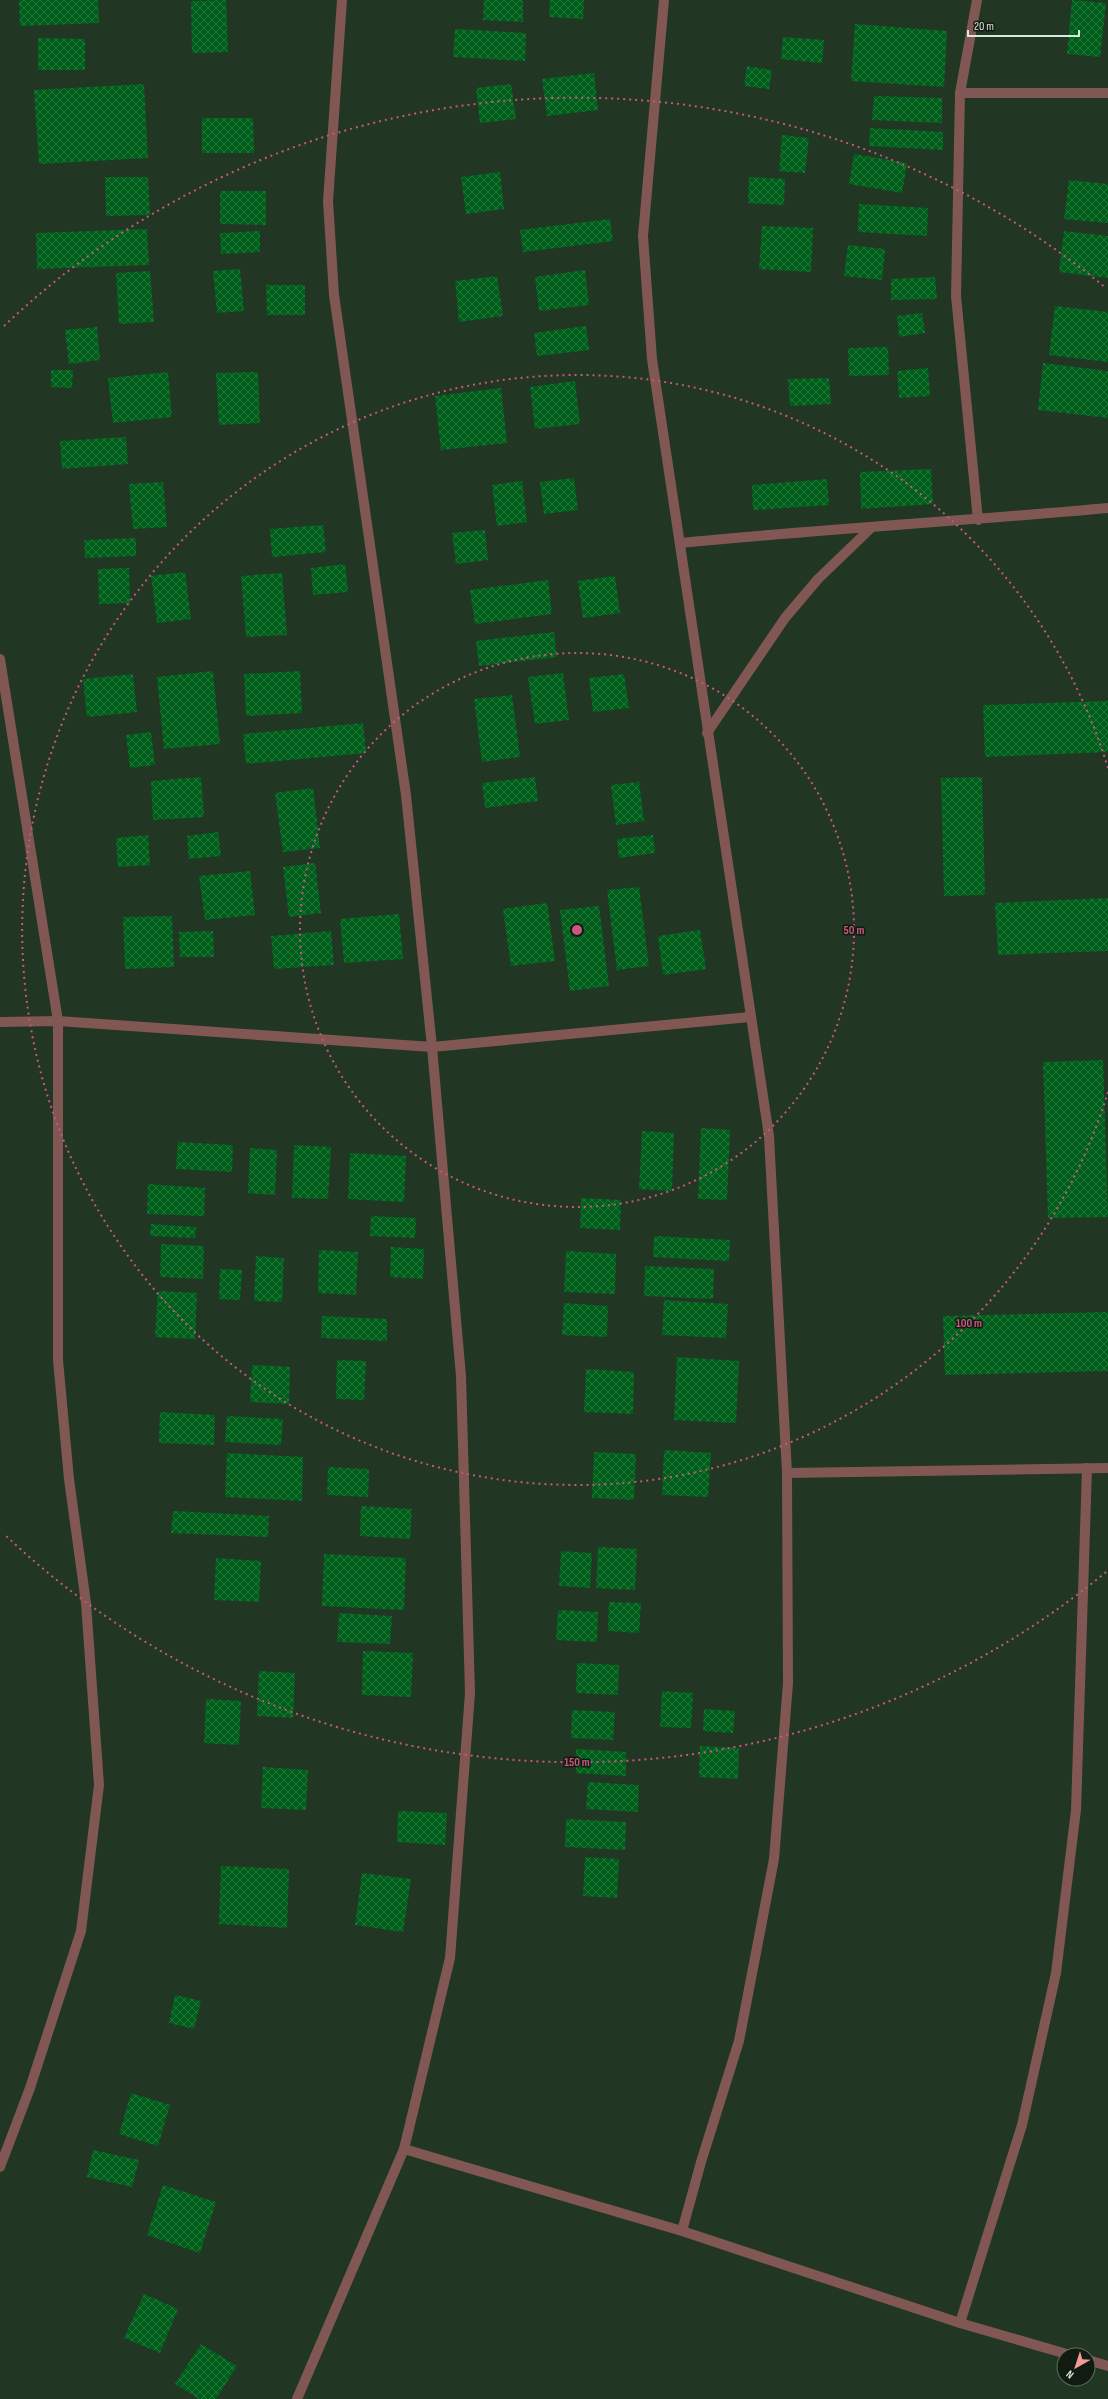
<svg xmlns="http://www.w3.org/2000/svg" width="1108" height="2399" font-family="'Sofia Sans Condensed',sans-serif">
	<defs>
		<pattern id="building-cross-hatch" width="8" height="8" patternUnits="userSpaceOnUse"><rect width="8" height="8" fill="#005e1b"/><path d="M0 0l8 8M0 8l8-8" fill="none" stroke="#25753c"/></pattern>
	</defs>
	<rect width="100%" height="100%" fill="#213623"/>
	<!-- building -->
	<g fill="url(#building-cross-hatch)">
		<path d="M19,0H98L99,23L20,26Z"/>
		<path d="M226,0L228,52L192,53L191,1Z"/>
		<path d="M484,0H523V22L483,20Z"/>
		<path d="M550,0H584L583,19L549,17Z"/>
		<path d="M1072,0L1106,3L1100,57L1067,54Z"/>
		<path d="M855,24L947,31L944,87L851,81Z"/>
		<path d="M455,29L526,33L525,61L453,57Z"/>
		<path d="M783,37L824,40L822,63L781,59Z"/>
		<path d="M38,38L85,39V70H38Z"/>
		<path d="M747,66L772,70L769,89L744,86Z"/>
		<path d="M594,73L598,110L547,116L542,79Z"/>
		<path d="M144,84L148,158L39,164L34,90Z"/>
		<path d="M511,84L516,119L480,123L476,88Z"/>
		<path d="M874,96L942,98V123L872,120Z"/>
		<path d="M202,118H253L254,153H202Z"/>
		<path d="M870,128L943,132V150L869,146Z"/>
		<path d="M782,135L809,138L805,173L779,171Z"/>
		<path d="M854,154L907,163L902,193L849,184Z"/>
		<path d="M500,172L504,209L466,214L461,177Z"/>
		<path d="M105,177H148L150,215L106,216Z"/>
		<path d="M749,177L785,179L784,205L748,203Z"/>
		<path d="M1069,180L1108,184V223L1064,219Z"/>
		<path d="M220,191H266V225L220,224Z"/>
		<path d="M859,204L928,208L927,236L858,232Z"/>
		<path d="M610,219L613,241L523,252L520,230Z"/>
		<path d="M762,226L813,228L811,272L759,269Z"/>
		<path d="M147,229L149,265L37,269L36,233Z"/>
		<path d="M260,231V252L221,254L220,233Z"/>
		<path d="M1064,231L1108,236V278L1059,272Z"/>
		<path d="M848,245L885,249L882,280L844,276Z"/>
		<path d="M240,269L244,311L217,313L213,271Z"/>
		<path d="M585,270L589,305L539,311L535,277Z"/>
		<path d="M150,271L154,322L119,324L116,273Z"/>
		<path d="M497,276L503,316L459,322L455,281Z"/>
		<path d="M935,277L937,299L891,300V279Z"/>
		<path d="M266,285H305V315H267Z"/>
		<path d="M1055,306L1108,312V362L1049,355Z"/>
		<path d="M922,313L925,333L899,337L897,316Z"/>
		<path d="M586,326L589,350L537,356L534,333Z"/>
		<path d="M97,327L100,360L69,364L65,330Z"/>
		<path d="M888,347L889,375L849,376L848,348Z"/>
		<path d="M1043,363L1108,371V418L1038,410Z"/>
		<path d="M928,368L930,396L899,398L897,371Z"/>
		<path d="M51,370H73L72,388L51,387Z"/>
		<path d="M168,372L172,417L113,423L108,378Z"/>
		<path d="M258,372L260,423L219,425L216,373Z"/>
		<path d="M829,378L831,404L790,406L788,379Z"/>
		<path d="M575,381L580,424L535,429L530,387Z"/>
		<path d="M501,388L507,443L441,450L435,396Z"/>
		<path d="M126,437L128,464L62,469L60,441Z"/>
		<path d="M931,469L933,504L861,509L860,472Z"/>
		<path d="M574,478L578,510L544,514L540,482Z"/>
		<path d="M827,479L829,505L753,510L752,485Z"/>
		<path d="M522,481L527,522L497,526L492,485Z"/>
		<path d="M163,482L167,527L133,529L129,484Z"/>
		<path d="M323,525L326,552L272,557L270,529Z"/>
		<path d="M485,530L488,560L456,564L452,533Z"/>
		<path d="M136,538V556L85,558L84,540Z"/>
		<path d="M345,564L348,592L313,595L311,568Z"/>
		<path d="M129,568L130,603L99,604L98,569Z"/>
		<path d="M185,572L191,619L157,623L151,576Z"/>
		<path d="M282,573L287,635L246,637L241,576Z"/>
		<path d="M615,576L620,613L583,618L578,581Z"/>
		<path d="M548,580L552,614L475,624L470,590Z"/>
		<path d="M554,632L557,657L479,666L476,641Z"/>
		<path d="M213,671L220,744L164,749L157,677Z"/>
		<path d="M300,671L302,713L246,716L244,674Z"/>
		<path d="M563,673L569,720L535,724L528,677Z"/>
		<path d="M133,674L137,712L87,717L83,679Z"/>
		<path d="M624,674L629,708L593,712L589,678Z"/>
		<path d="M512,695L520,757L482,762L474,699Z"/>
		<path d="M1108,701V752L985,757L983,705Z"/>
		<path d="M363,723L366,753L246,764L243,734Z"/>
		<path d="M151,732L155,765L130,768L126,735Z"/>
		<path d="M201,777L204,817L153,820L151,781Z"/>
		<path d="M535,777L538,801L485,808L482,783Z"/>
		<path d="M982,777L985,895L944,896L941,778Z"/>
		<path d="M639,782L644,821L616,825L611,785Z"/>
		<path d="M313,788L320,848L283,852L275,793Z"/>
		<path d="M218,832L221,856L189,859L187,836Z"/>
		<path d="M148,835L150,865L118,867L116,838Z"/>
		<path d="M653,835L655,853L619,858L617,839Z"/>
		<path d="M315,863L321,913L289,917L283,867Z"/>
		<path d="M250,871L255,915L205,920L199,876Z"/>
		<path d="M639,887L649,966L617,970L607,890Z"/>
		<path d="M1108,898V951L998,955L995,903Z"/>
		<path d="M547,903L555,961L511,966L503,909Z"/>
		<path d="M599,906L609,986L570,991L560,910Z"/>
		<path d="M399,914L403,959L344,963L340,919Z"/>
		<path d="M172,916L174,967L125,969L123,917Z"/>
		<path d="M700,930L706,969L663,975L658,936Z"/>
		<path d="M213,931L214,957H180L179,932Z"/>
		<path d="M331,931L334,965L274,969L271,936Z"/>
		<path d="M1103,1060L1108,1217L1048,1218L1043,1062Z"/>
		<path d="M701,1128L730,1130L727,1200L698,1199Z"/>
		<path d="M642,1131L674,1133L672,1191L639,1189Z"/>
		<path d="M178,1142L233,1145L232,1172L176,1169Z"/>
		<path d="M294,1145L331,1147L328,1199L292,1198Z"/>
		<path d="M250,1148L277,1150L275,1195L248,1193Z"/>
		<path d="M350,1153L406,1156L404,1202L348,1199Z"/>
		<path d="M148,1184L205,1188L204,1216L147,1214Z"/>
		<path d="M581,1198L621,1200L620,1230L580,1228Z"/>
		<path d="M371,1216L416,1218L415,1238L370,1236Z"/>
		<path d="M151,1224L196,1227L195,1238L150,1236Z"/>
		<path d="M654,1236L730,1240L729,1261L653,1257Z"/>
		<path d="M161,1244L204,1246L203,1279L160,1277Z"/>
		<path d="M391,1247L424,1249L423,1279L390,1277Z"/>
		<path d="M319,1250L358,1252L356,1295L318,1293Z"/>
		<path d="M566,1251L616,1254L615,1294L564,1292Z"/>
		<path d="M256,1256L284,1258L282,1302L254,1301Z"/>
		<path d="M645,1266L714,1269L713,1299L644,1296Z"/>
		<path d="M220,1269L242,1270L240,1300L219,1299Z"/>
		<path d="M158,1291L197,1293L195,1339L155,1337Z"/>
		<path d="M664,1300L728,1304L726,1338L662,1335Z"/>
		<path d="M564,1303L608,1306L607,1337L562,1335Z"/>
		<path d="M1108,1312V1371L945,1375L943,1316Z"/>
		<path d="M322,1316L387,1319V1341L321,1338Z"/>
		<path d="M677,1357L739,1361L736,1423L674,1420Z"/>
		<path d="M337,1360L366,1361L364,1400L336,1399Z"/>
		<path d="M252,1365L290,1367L289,1404L250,1402Z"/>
		<path d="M586,1369L634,1372L633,1414L584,1412Z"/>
		<path d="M160,1412L215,1415L214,1445L159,1443Z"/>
		<path d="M227,1416L283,1419L281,1445L225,1442Z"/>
		<path d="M664,1450L711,1453L708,1497L662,1495Z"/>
		<path d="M594,1452L636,1454L634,1500L592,1498Z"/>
		<path d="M227,1453L303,1457L302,1501L225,1497Z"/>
		<path d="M328,1467L369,1469L368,1497L327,1495Z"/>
		<path d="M361,1506L412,1509L410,1539L360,1536Z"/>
		<path d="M173,1511L269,1516L268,1537L171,1533Z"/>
		<path d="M598,1547L637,1549L635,1590L596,1588Z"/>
		<path d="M561,1551L592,1553L590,1588L559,1586Z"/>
		<path d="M324,1554L406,1558L404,1610L322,1606Z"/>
		<path d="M216,1558L261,1561L259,1602L214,1600Z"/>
		<path d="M609,1602L641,1603L639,1633L608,1631Z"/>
		<path d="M558,1610L598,1612L597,1642L556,1640Z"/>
		<path d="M339,1613L392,1616L390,1644L337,1642Z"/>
		<path d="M363,1651L413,1653L411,1697L362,1695Z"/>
		<path d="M577,1663L619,1665L618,1695L576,1693Z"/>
		<path d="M259,1671L295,1673L293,1718L257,1716Z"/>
		<path d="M662,1691L693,1693L691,1728L660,1727Z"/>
		<path d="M206,1699L241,1701L239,1745L204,1743Z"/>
		<path d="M704,1709L735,1711L733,1733L703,1731Z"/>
		<path d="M572,1710L615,1712L613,1740L571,1738Z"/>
		<path d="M700,1746L739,1748L738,1779L699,1777Z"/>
		<path d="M576,1749L626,1752V1776L576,1773Z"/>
		<path d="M263,1767L308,1770L306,1810L261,1808Z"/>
		<path d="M588,1782L639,1785L638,1812L586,1809Z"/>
		<path d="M398,1811L447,1813L445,1845L397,1842Z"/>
		<path d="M566,1819L626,1822L625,1850L565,1847Z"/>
		<path d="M585,1857L619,1859L617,1898L583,1896Z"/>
		<path d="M221,1866L289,1869L287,1928L219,1924Z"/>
		<path d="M362,1873L411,1879L403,1932L355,1925Z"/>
		<path d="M175,1995L201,2001L194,2029L169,2023Z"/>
		<path d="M131,2093L170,2105L158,2146L119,2134Z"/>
		<path d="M93,2150L139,2160L132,2187L87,2177Z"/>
		<path d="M163,2185L216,2202L200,2253L147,2235Z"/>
		<path d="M144,2294L178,2309L160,2353L124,2338Z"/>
		<path d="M201,2344L237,2366L216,2399H199L175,2384Z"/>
	</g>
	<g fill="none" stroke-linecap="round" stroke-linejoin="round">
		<!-- minor -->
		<g stroke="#815754" stroke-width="10">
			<path d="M664,0L643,236L652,359L769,1136L787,1473L788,1683L774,1859L739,2041L701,2162L682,2231"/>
			<path d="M960,93L977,0"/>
			<path d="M978,520L956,296L960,93H1108"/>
			<path d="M680,543C823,529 966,521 1108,508"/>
			<path d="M0,659L58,1021V1360L69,1479L86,1603L99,1785L81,1931L30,2088L0,2167"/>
			<path d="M707,733L785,618L818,579L872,527"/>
			<path d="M0,1022L58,1021L432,1047L750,1017"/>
			<path d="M787,1473L1108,1468"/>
			<path d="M404,2149L682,2231L960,2323L1070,2355"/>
			<path d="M960,2323L1022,2125L1056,1973L1076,1810L1087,1468"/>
			<path d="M1088,2360L1108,2366"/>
			<path d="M297,2399L404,2149L450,1958L470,1693L461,1376L432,1047L406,795L334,295L328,201L342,0"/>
		</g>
	</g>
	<!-- distance rings -->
	<g fill="none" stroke="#ca5681" stroke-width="2" stroke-dasharray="2 4">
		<circle cx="577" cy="930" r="277"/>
		<path d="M1108 1092A555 555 0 1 1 1108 768"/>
		<path d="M1106 1572A832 832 0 0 1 4 1534M4 326A832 832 0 0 1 1106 288"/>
	</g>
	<circle cx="577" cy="930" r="6" fill="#ca5681" stroke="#111b12" stroke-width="2"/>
	<g font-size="12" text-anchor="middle" font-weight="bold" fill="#ca5681" stroke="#111b12" stroke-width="3" stroke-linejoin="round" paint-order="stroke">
		<text x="854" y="934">50 m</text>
		<text x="969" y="1327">100 m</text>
		<text x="577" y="1766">150 m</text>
	</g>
	<!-- north arrow -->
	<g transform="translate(1076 2367) rotate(219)"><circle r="19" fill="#111b12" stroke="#626d62"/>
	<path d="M0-3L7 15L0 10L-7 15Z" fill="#f59b97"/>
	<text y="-6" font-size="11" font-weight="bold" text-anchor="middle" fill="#dbe8db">N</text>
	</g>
	<!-- scale -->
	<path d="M968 30v6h111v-6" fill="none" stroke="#dbe8db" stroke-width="2"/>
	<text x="974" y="30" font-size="12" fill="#dbe8db" stroke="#111b12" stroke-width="3" paint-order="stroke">20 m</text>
</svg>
